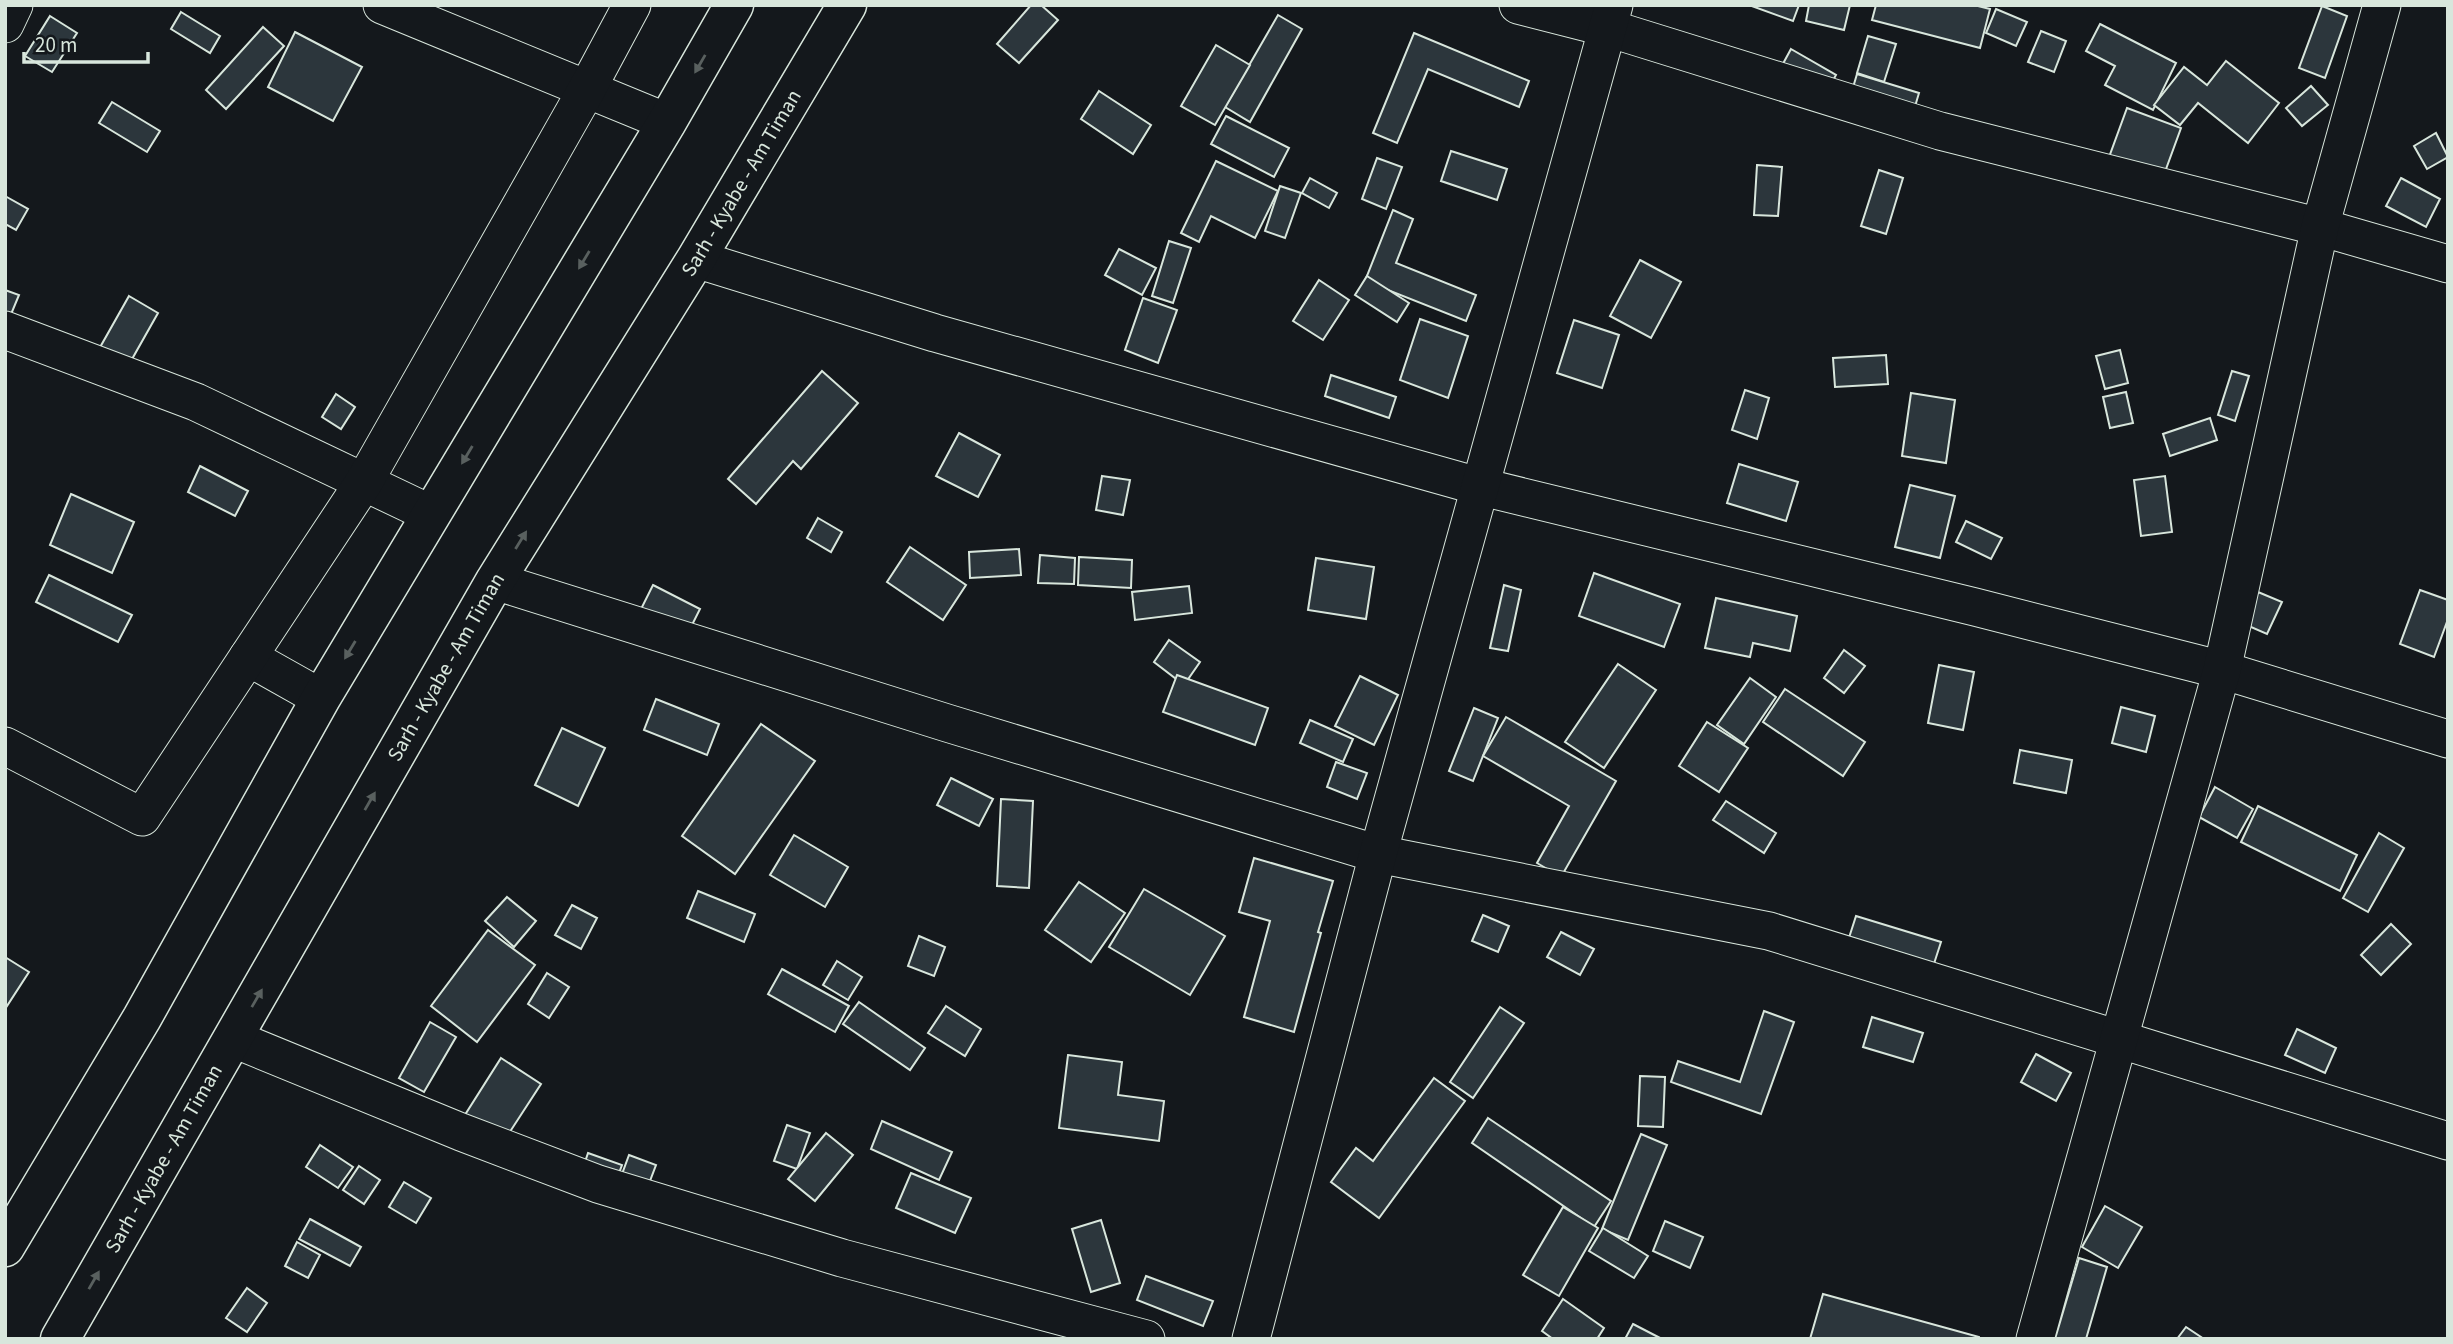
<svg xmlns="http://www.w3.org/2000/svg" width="2453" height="1344" font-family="'Source Sans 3',sans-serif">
	<rect width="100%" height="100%" fill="#14181c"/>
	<!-- building -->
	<g fill="#2c363c" stroke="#d8e6dc" stroke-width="2">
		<path d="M1031,5H1041L1058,20L1019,63L997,44Z"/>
		<path d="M1749,5H1799L1793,21Z"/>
		<path d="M1809,5H1850L1844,30L1806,21Z"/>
		<path d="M1876,5H1974L1990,9L1980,48L1872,20Z"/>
		<path d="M2322,6L2347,16L2325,78L2299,68Z"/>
		<path d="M1996,9L2027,22L2016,46L1986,33Z"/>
		<path d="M181,12L220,36L210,53L171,29Z"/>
		<path d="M1278,15L1302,29L1250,122L1225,107Z"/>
		<path d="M50,16L77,33L52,72L25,56Z"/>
		<path d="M2100,24L2176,63L2153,110L2105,85L2115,66L2086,51Z"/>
		<path d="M263,27L284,46L226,109L206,90Z"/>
		<path d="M2041,31L2066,41L2054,72L2028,62Z"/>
		<path d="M295,32L362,67L333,121L268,87Z"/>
		<path d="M1414,33L1529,81L1519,107L1428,69L1397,143L1373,133Z"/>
		<path d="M1868,36L1896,44L1884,82L1857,73Z"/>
		<path d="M1216,45L1250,65L1215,125L1181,106Z"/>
		<path d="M1791,49L1836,75L1824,97L1779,71Z"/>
		<path d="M2226,61L2279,103L2248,143L2198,103L2180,125L2154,105L2184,67L2207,85Z"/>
		<path d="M1857,74L1919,93L1911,120L1849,101Z"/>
		<path d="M2311,86L2328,105L2302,126L2286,108Z"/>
		<path d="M1099,91L1151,125L1133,154L1081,119Z"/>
		<path d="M112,102L160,131L147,152L99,123Z"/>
		<path d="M2127,108L2181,128L2162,180L2108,160Z"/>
		<path d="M1226,116L1289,148L1274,177L1211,144Z"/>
		<path d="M2436,133L2448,157L2427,169L2414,146Z"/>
		<path d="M1451,151L1507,169L1497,200L1441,181Z"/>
		<path d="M1377,158L1402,167L1386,209L1362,199Z"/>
		<path d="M1216,161L1278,191L1255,238L1211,216L1199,242L1181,233Z"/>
		<path d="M1757,165L1782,167L1778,216L1754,215Z"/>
		<path d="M1879,170L1903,178L1886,234L1861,226Z"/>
		<path d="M1310,178L1337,193L1329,208L1302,193Z"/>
		<path d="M2401,178L2440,199L2426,227L2386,206Z"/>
		<path d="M1280,186L1301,193L1285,238L1265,231Z"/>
		<path d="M5,196L28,209L16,230L5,224Z"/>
		<path d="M1393,210L1413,219L1396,263L1476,295L1466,321L1365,281Z"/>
		<path d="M1169,241L1191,248L1173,303L1152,296Z"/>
		<path d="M1119,249L1156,268L1142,295L1105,275Z"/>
		<path d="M1640,260L1681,282L1651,338L1610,316Z"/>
		<path d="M1367,276L1409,303L1397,322L1355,295Z"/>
		<path d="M1319,280L1349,300L1323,340L1293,321Z"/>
		<path d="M5,290L19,295L7,324L5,323Z"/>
		<path d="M129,296L158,313L123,375L94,358Z"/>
		<path d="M1143,298L1177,310L1158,363L1125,350Z"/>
		<path d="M1420,319L1468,336L1448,398L1400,380Z"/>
		<path d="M1574,320L1619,335L1602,388L1557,373Z"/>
		<path d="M2120,350L2128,383L2105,389L2096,356Z"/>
		<path d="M1886,355L1888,384L1835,387L1833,358Z"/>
		<path d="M822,371L858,403L801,469L793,461L756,504L728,479Z"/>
		<path d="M2232,371L2249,376L2235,421L2218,415Z"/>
		<path d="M1331,375L1396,397L1389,418L1325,396Z"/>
		<path d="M1745,390L1769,398L1757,439L1732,430Z"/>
		<path d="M2126,392L2133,423L2110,428L2103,397Z"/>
		<path d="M1911,393L1955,400L1946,463L1902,456Z"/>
		<path d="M336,394L355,407L341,429L322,417Z"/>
		<path d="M2210,418L2217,440L2170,456L2163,434Z"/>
		<path d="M959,433L1000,455L978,497L936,476Z"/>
		<path d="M1739,464L1798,482L1786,521L1727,503Z"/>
		<path d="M200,466L248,491L235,516L188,492Z"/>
		<path d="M1102,476L1130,480L1123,515L1096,510Z"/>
		<path d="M2165,476L2172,532L2141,536L2134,480Z"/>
		<path d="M1910,485L1955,496L1940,558L1895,547Z"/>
		<path d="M71,494L134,522L112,573L50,545Z"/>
		<path d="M818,518L842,532L831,552L807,538Z"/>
		<path d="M1966,521L2002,538L1991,559L1956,542Z"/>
		<path d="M910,547L966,585L943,620L887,582Z"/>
		<path d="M1019,549L1021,575L970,578L969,552Z"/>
		<path d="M1040,555L1075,558L1074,584L1038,583Z"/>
		<path d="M1079,557L1132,560L1131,588L1078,585Z"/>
		<path d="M1316,558L1374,567L1366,619L1308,610Z"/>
		<path d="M1594,573L1680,604L1664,647L1579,616Z"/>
		<path d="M49,575L132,615L118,642L36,602Z"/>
		<path d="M653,585L700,609L680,649L633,625Z"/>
		<path d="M1504,585L1521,590L1508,651L1490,648Z"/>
		<path d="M1189,586L1192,613L1135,620L1132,592Z"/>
		<path d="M2420,590L2448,600V619L2434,657L2400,644Z"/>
		<path d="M2258,592L2282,602L2267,634L2244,624Z"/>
		<path d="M1716,598L1797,616L1790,651L1753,643L1750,657L1705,648Z"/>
		<path d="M1169,640L1200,662L1184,685L1154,662Z"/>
		<path d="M1844,650L1865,666L1844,693L1824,678Z"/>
		<path d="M1618,664L1656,690L1604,768L1565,742Z"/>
		<path d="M1939,665L1974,672L1963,730L1928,723Z"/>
		<path d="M1177,675L1268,708L1255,745L1163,712Z"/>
		<path d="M1360,676L1398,695L1374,745L1335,726Z"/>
		<path d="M1750,678L1776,697L1744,744L1717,725Z"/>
		<path d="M1785,689L1865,742L1843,776L1763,722Z"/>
		<path d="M656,699L719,724L707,755L644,730Z"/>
		<path d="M2121,707L2155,716L2146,752L2112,743Z"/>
		<path d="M1474,708L1498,718L1473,781L1449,771Z"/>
		<path d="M1506,717L1616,781L1561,877L1537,863L1569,806L1483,756Z"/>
		<path d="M1310,720L1353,739L1343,762L1300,743Z"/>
		<path d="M1707,722L1748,748L1719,792L1679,766Z"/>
		<path d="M761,724L815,761L735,874L682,836Z"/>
		<path d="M562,728L605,748L578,806L535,785Z"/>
		<path d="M2020,750L2072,760L2066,793L2014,783Z"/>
		<path d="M1336,762L1367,773L1357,799L1327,787Z"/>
		<path d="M951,778L993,799L979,826L937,805Z"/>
		<path d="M2215,787L2253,809L2237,838L2199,817Z"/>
		<path d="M1001,799L1033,801L1029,888L997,886Z"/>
		<path d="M1726,801L1776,833L1764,853L1713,820Z"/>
		<path d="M2258,806L2357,855L2340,891L2241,842Z"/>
		<path d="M2379,833L2404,848L2368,912L2343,898Z"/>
		<path d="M794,835L848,867L825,907L770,875Z"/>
		<path d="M1254,858L1333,881L1318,932L1321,933L1294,1032L1244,1017L1270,921L1239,912Z"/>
		<path d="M1079,882L1125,913L1091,962L1045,930Z"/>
		<path d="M1144,889L1225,936L1190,995L1109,947Z"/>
		<path d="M698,891L755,914L744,942L687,918Z"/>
		<path d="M507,897L536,921L514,947L485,921Z"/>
		<path d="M572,905L597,918L581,949L555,935Z"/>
		<path d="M1483,915L1509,926L1498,952L1472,941Z"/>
		<path d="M1856,916L1941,942L1931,973L1846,947Z"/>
		<path d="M2391,924L2411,944L2381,975L2361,955Z"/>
		<path d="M488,930L535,965L477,1042L431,1006Z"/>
		<path d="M1561,932L1594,949L1580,975L1547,957Z"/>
		<path d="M919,936L945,947L934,976L908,966Z"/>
		<path d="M5,957L29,972L5,1009Z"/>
		<path d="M837,961L862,977L848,1000L823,985Z"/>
		<path d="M782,969L849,1006L835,1032L768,994Z"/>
		<path d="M547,973L569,987L549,1018L528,1004Z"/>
		<path d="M859,1002L925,1048L910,1070L843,1024Z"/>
		<path d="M946,1006L981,1029L965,1056L928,1033Z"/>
		<path d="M1500,1007L1524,1023L1473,1098L1450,1082Z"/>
		<path d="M1764,1011L1794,1022L1761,1114L1671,1082L1678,1061L1740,1082Z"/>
		<path d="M1872,1017L1923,1033L1913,1062L1863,1047Z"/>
		<path d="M430,1022L456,1037L424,1092L399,1078Z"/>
		<path d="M2297,1029L2336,1048L2325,1073L2285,1055Z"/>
		<path d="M2036,1054L2071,1073L2056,1101L2021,1082Z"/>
		<path d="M1068,1055L1122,1062L1118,1095L1164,1101L1159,1141L1059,1128Z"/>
		<path d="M501,1058L541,1084L502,1144L463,1118Z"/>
		<path d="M1640,1076L1665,1077L1663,1127L1638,1126Z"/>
		<path d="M1434,1078L1465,1101L1379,1218L1331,1182L1356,1148L1373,1161Z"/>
		<path d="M1488,1118L1611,1201L1594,1227L1472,1143Z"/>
		<path d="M882,1121L952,1152L939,1180L871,1149Z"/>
		<path d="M787,1125L810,1133L797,1169L774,1161Z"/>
		<path d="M826,1133L853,1155L815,1201L788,1179Z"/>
		<path d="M1641,1134L1667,1145L1628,1240L1602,1229Z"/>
		<path d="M320,1145L353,1167L338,1188L306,1167Z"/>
		<path d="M588,1153L622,1165L611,1194L578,1183Z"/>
		<path d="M629,1155L656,1165L645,1194L618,1185Z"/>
		<path d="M359,1166L380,1180L364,1204L343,1190Z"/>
		<path d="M911,1173L971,1198L955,1233L896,1208Z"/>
		<path d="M404,1182L431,1198L416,1223L389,1207Z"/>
		<path d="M2105,1206L2142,1227L2118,1268L2082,1247Z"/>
		<path d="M1563,1207L1598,1228L1559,1296L1523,1275Z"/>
		<path d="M310,1219L361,1247L350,1266L299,1239Z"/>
		<path d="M1101,1220L1120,1283L1091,1292L1072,1229Z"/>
		<path d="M1665,1221L1703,1237L1690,1268L1653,1251Z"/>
		<path d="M1603,1228L1648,1256L1634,1278L1589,1251Z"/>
		<path d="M297,1242L320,1255L308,1278L285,1266Z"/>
		<path d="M2079,1258L2107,1267L2086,1339H2055Z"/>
		<path d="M1146,1276L1213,1301L1203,1326L1137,1300Z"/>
		<path d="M247,1288L267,1303L247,1332L226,1318Z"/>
		<path d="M1823,1294L1979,1337V1339H1810Z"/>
		<path d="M1563,1299L1604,1328L1597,1339H1553L1542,1331Z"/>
		<path d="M1633,1324L1662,1339H1625Z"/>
		<path d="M2186,1327L2204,1339H2177Z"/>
	</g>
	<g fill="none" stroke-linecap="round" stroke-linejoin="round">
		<!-- minor casing -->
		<g stroke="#d8e6dc" stroke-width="39">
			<g id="minor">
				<path d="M382,5L667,122"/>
				<path d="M1518,5L1608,28L1940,131L2320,227L2448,264"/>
				<path d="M5,24L14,5"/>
				<path d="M696,259L935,333L1478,486L1975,607L2222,670L2448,739"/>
				<path d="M5,330L196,402L431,514"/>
				<path d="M495,581L947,723L1378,854L1769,931L2448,1141"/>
				<path d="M248,657L321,698"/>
				<path d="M5,746L142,817L364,482L587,89L632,5"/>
				<path d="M234,1039L461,1132L598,1184L842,1258L1146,1339"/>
				<path d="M1251,1339L1378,854L1614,5"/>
				<path d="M2035,1339L2222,670L2320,227L2382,5"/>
			</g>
		</g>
		<!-- trunk casing -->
		<g stroke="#d8e6dc" stroke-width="41">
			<g id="trunk">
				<path d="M5,1247L142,1018L321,698L667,122L734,5"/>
				<path id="s1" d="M60,1339L495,581L696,259L847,5"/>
			</g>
		</g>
		<!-- minor -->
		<use href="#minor" stroke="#14181c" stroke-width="37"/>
		<!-- trunk -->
		<use href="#trunk" stroke="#14181c" stroke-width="38"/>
	</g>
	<!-- one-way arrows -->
	<defs><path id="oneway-solid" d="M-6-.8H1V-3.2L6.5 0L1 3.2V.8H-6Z" transform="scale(1.75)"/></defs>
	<g fill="#59605f">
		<use href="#oneway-solid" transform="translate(700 64) rotate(120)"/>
		<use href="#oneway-solid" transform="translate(584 260) rotate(121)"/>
		<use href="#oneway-solid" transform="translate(467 455) rotate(121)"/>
		<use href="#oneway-solid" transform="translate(521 540) rotate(-58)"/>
		<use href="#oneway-solid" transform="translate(350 650) rotate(121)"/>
		<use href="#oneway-solid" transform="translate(370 801) rotate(-60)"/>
		<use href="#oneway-solid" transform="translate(257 998) rotate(-60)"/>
		<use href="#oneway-solid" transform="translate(94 1280) rotate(-60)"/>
	</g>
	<g text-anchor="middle" stroke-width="5" stroke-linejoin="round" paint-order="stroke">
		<!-- street labels -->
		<g font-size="21" fill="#d8e6dc" stroke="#14181c">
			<text dy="7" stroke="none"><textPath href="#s1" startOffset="1342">Sarh - Kyabe - Am Timan</textPath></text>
			<text dy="7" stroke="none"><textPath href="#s1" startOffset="775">Sarh - Kyabe - Am Timan</textPath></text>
			<text dy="7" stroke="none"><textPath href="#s1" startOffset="208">Sarh - Kyabe - Am Timan</textPath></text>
		</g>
	</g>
	<!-- border -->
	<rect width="2453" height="1344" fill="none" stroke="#d8e6dc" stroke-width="14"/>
	<!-- scale -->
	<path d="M24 52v10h124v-10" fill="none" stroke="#d8e6dc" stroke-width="3.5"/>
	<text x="35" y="52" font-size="21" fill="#d8e6dc" stroke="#14181c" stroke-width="5" paint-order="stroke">20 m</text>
</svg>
